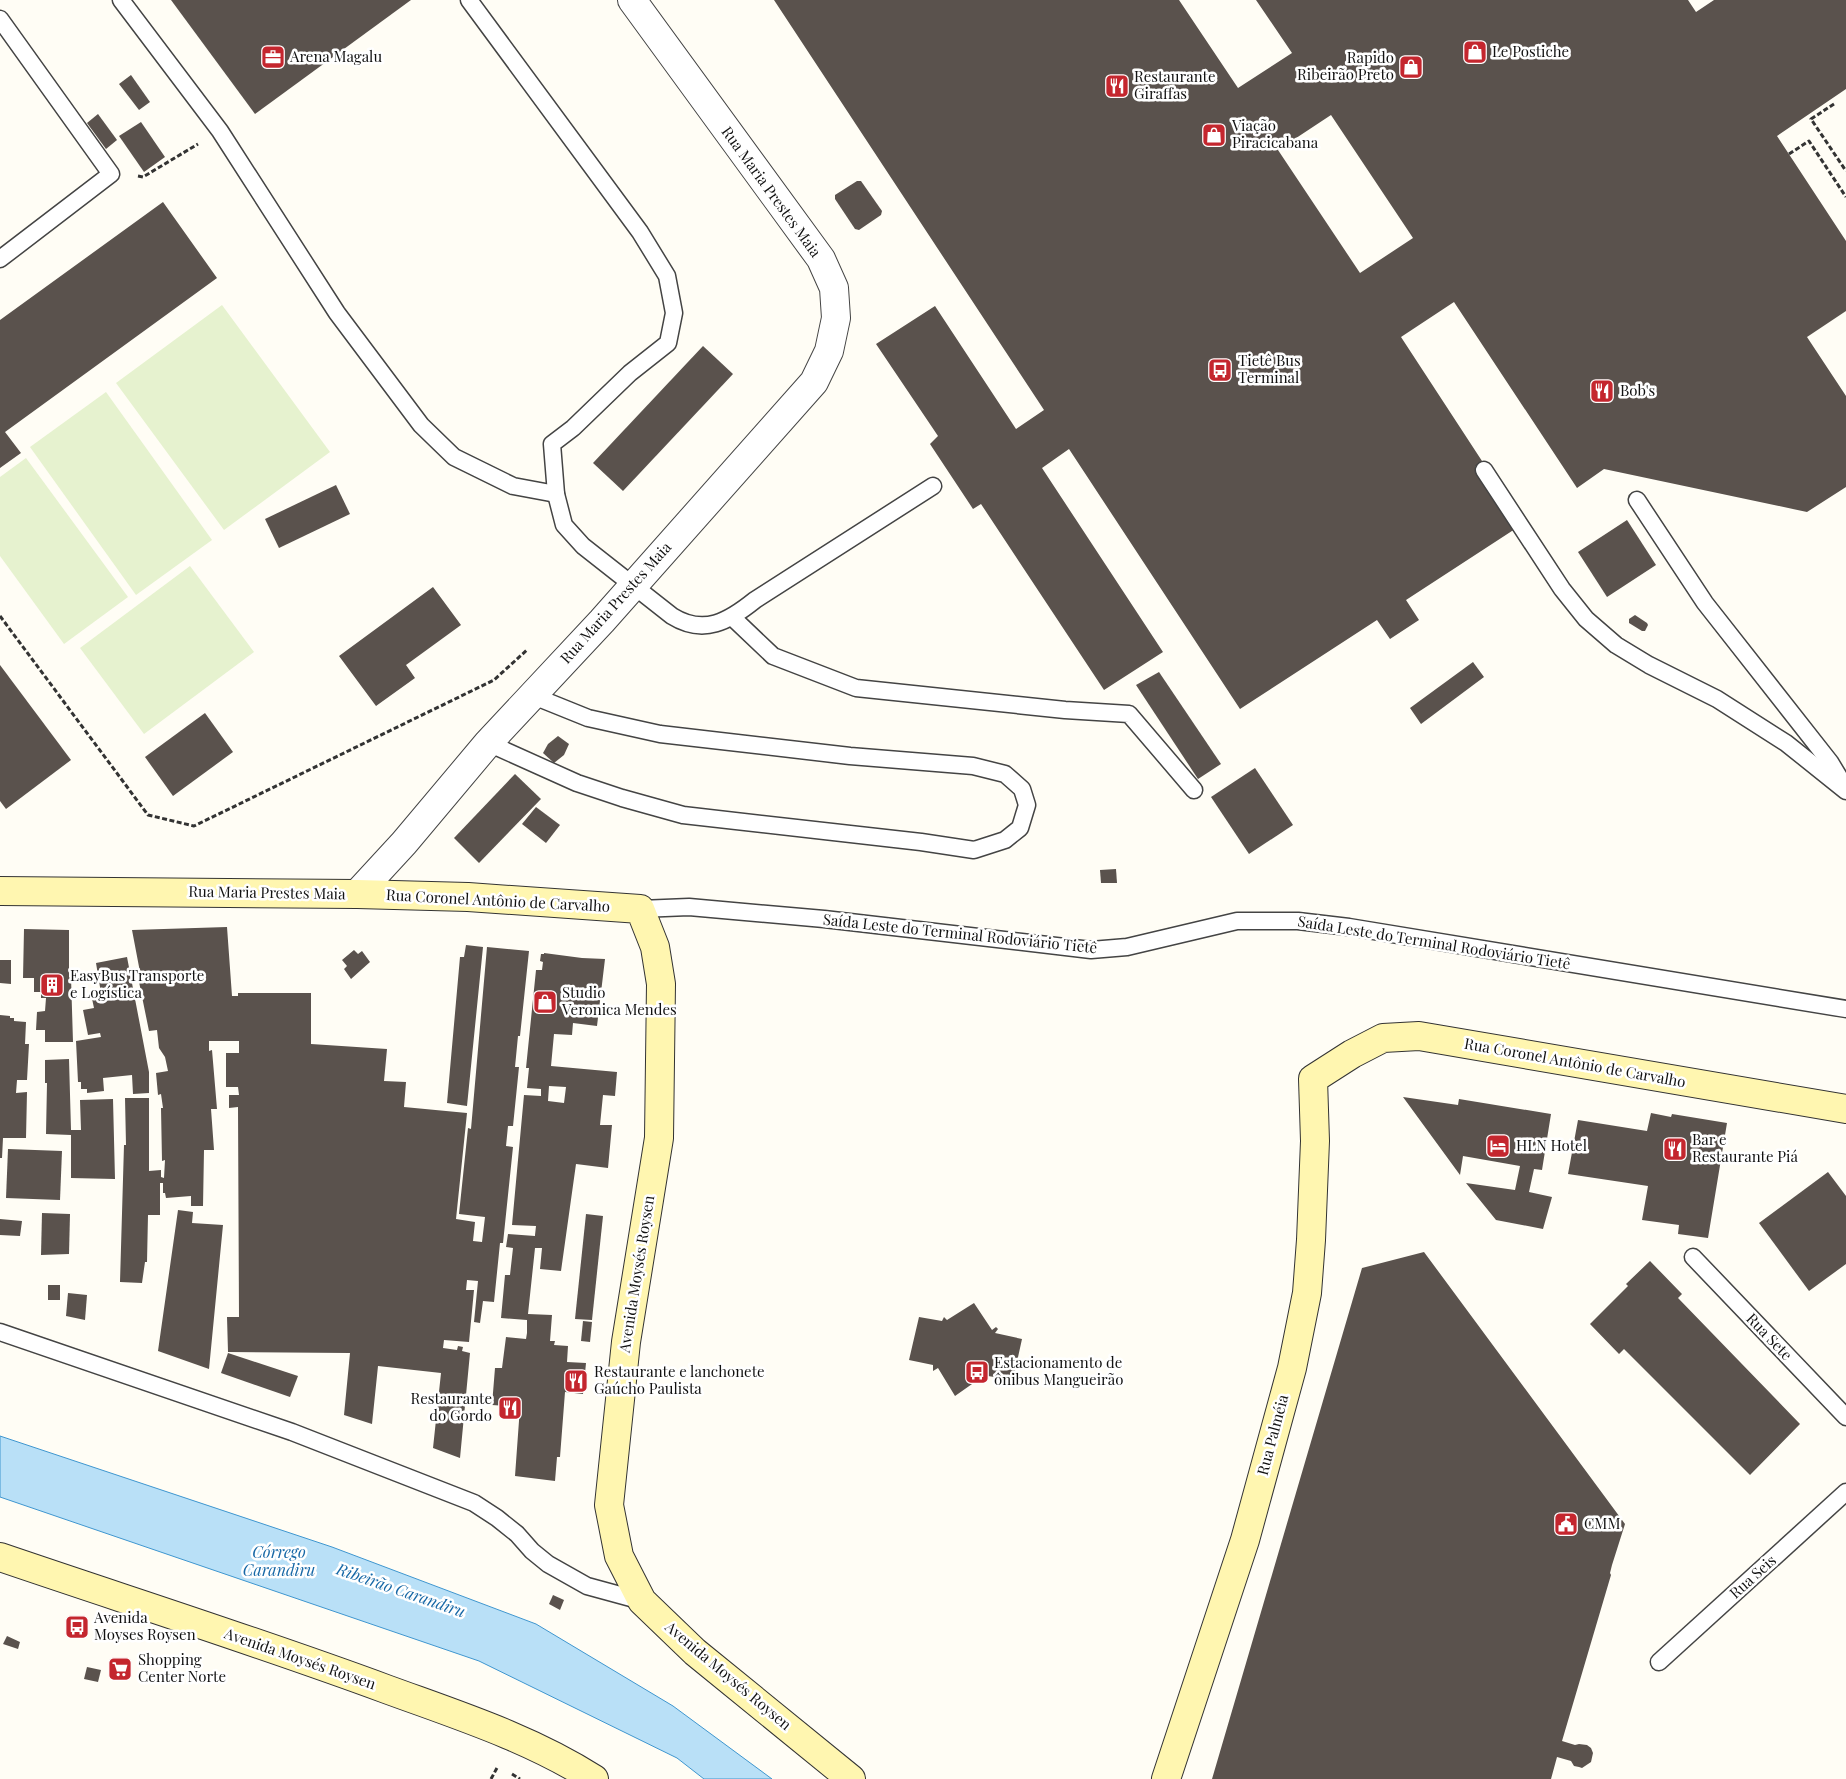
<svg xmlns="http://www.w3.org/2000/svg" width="1846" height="1779" font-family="'Playfair Display',serif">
	<rect width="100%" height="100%" fill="#fffdf5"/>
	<!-- pitch -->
	<g fill="#e6f2cf">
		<path d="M222,305L330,452L224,530L116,383Z"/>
		<path d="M106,392L212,540L136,595L30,447Z"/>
		<path d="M26,458L128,597L64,644L0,556V477Z"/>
		<path d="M190,566L254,652L144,734L80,648Z"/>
	</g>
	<!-- water -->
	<path fill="#b9e0f7" stroke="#3f96cf" d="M0,1436L332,1547L536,1624L673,1706L772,1779H704L677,1758L479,1661L0,1497Z"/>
	<!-- building -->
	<g fill="#5a524d" fill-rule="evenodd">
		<path d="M171,0H411L255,114Z"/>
		<path d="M774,0H1179L1238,88L1292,53L1256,0H1688L1696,12L1714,0H1846V89L1777,136L1846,241V311L1807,337L1846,396V487L1807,512L1604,469L1577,488L1454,302L1401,337L1482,461L1475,467L1515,529L1406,600L1419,620L1390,639L1377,620L1240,709L1069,449L1042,468L1163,652L1104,690L981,504L973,509L930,444L938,436L876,344L935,306L1016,429L1044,410ZM1331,115L1413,238L1360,273L1278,150Z"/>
		<path d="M131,75L150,102L139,110L119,84Z"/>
		<path d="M98,114L117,140L106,149L87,123Z"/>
		<path d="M141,122L165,157L144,172L119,136Z"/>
		<path d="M857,181H861L882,211L881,215L859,230L855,229L835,199V195Z"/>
		<path d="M163,202L217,278L5,432L21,453L0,468V320Z"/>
		<path d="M703,346L733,374L623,491L593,463Z"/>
		<path d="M336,485L350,514L279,548L265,519Z"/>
		<path d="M1627,520L1656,565L1607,597L1578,552Z"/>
		<path d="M433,587L461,625L406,665L415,678L376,706L339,656Z"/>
		<path d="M1635,615L1647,623L1648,625L1645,631H1642L1629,623V619Z"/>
		<path d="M1473,662L1484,677L1421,724L1410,708Z"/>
		<path d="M0,665L71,760L6,809L0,801Z"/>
		<path d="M1159,672L1221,764L1198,779L1136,685Z"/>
		<path d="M205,713L233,752L173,796L145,757Z"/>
		<path d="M558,736L569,744L564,755L554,763L543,753L548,744Z"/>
		<path d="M1255,768L1293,825L1249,854L1211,797Z"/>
		<path d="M515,774L541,799L479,863L454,838Z"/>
		<path d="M536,807L560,825L546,843L522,824Z"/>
		<path d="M1116,869L1117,883H1101L1100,870Z"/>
		<path d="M227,927L232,996H238V993H311V1044L387,1049L384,1081L406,1082L404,1107L467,1113L456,1219L475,1222L473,1241L482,1242L485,1217L459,1214L468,1128L471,1129L487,947L529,951L520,1036H518L515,1067H519L513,1126H508L506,1146L513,1147L503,1243H500L494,1302L483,1301L480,1323L474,1322L478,1281L467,1280L466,1290H474L469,1342L444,1340L443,1348L457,1350L458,1346L463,1347L462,1351L470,1353L460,1458L433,1448L441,1373L378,1366L372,1424L344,1415L350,1353L228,1352L227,1317H239L238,1107L229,1108V1095H239L238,1087H226V1053H239V1041H209V1051L212,1050L217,1109H211L214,1150H204L203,1206H191V1196L166,1198L165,1193H163V1183H160V1215H148L147,1262H145L142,1283L120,1282L124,1145H126L125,1098H149V1171L161,1170V1177L164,1178L165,1160L162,1161L161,1108H163L161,1094L158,1095L156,1073L168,1071L165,1057L159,1048L157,1030L149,1031L137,972H140L132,930Z"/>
		<path d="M24,929L69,930V977H71L73,1042H45V1030H36L37,1012L45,1011L46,998H41V992H34V978H23Z"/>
		<path d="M466,945L483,947L467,1106L447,1103L460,957H464Z"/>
		<path d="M354,950L358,954L362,951L370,962L351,979L344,969L347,966L342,960Z"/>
		<path d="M544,953L582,958L605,959L597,1026L573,1023L572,1035L554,1034L551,1066L617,1072L615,1096L603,1095L600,1125H612L608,1168L576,1164L561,1271L540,1269L542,1248H535L528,1314L552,1315L550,1341H555L554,1345L568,1346L567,1362L586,1363L583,1394L565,1392L560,1457H557L555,1481L515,1476L520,1407L492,1405L495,1368H502L506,1337L526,1339L527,1333V1320L501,1318L505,1275H510L513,1248L506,1247L508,1234L535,1236V1235L536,1226L512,1225L524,1095L541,1096V1089L527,1088L529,1068H526L536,970H542L543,962L540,961L541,954H544ZM549,1086L566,1087L564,1103L548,1101Z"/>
		<path d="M127,957L149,1072V1093L133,1094L132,1075L103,1078L104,1091L87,1093V1089H81V1082H78L76,1041L101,1037L100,1033L88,1035L83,1010L94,1008L91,994L101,993L96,963Z"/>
		<path d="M0,960H11V984L0,983Z"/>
		<path d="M0,1015L10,1016V1018H14V1021L26,1022L25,1044H29L27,1080H17L16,1093L27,1092L26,1138H3L2,1158H0Z"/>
		<path d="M69,1059L71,1130H81L80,1100L113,1099L115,1179L71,1178V1135L46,1134L47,1083H45V1060Z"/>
		<path d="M1403,1097L1458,1105L1459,1099L1551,1114L1542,1170L1534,1169L1529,1192L1552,1197L1543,1229L1496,1220L1466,1183L1515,1190L1520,1166L1463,1156L1460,1175Z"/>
		<path d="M1651,1113L1671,1117L1672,1114L1727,1123L1708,1238L1678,1234L1679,1225L1642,1220L1648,1186L1568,1174L1578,1120L1647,1131Z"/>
		<path d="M8,1149L62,1151L60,1200L6,1198Z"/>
		<path d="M1828,1172L1846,1196V1264L1809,1291L1759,1223Z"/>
		<path d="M178,1210L193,1212L192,1223L223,1225L209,1369L158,1351Z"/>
		<path d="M42,1213L70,1214L69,1254L41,1255Z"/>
		<path d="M586,1214L603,1216L592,1320L575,1319Z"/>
		<path d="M0,1219L22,1221L20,1236L0,1235Z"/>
		<path d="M1424,1252L1625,1524L1612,1565L1610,1573L1611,1575L1562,1741L1575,1745L1579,1744L1587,1745L1591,1748L1593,1753L1591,1762L1582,1768L1579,1767L1574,1766L1571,1761L1557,1757L1551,1779H1212L1362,1268Z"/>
		<path d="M1650,1261L1682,1294L1678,1298L1800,1424L1750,1475L1624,1349L1619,1354L1590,1324L1628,1286L1626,1284Z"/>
		<rect x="48" y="1285" width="12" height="15"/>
		<path d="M68,1293L87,1295L85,1320L66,1316Z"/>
		<path d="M974,1303L992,1330L996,1327L998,1329L995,1333L1022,1339L1013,1380L988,1376L985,1381L982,1377L955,1396L938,1368L933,1371V1365L909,1360L919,1317L942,1321L944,1317L947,1320Z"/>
		<path d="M583,1321L592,1322L590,1342L581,1341Z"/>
		<path d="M228,1353L298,1376L290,1397L221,1373Z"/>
		<path d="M553,1595L564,1600L560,1610L549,1604Z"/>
		<path d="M7,1636L20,1642L18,1649L3,1644Z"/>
		<path d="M87,1667L101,1670L98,1682L84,1679Z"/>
	</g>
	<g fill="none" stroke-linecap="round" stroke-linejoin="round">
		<!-- lane casing -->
		<g stroke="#444" stroke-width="19">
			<g id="lane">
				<path d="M121,0L220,131L337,313L421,425L454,457L513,486L556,494"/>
				<path d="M469,0L640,232L667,276L674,313L668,343L630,373L573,428L552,444L556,494L564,525L583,546L672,616C704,636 729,621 755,600L933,486"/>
				<path d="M0,19L111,174L0,259"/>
				<path d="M1484,470L1562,589L1586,619L1616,645L1649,665L1717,699L1786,743L1846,791"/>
				<path d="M1637,500L1705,603L1830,762L1844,785"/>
				<path d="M732,617L773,656L856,688L1065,710L1129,714L1194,790"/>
				<path d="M488,743L577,783L622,798L683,815L921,842L974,850L1005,840L1020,828L1027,805L1022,789L1005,774L973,766L850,756L660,734L588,718L531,695"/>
				<path d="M640,909L689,907L824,919L1091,950L1127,947L1237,921H1298L1349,927L1846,1009"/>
				<path d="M1693,1257L1846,1417"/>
				<path d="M0,1332L292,1432L474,1503L497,1518L517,1534L532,1551L548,1564L587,1586L642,1601"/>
				<path d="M1659,1662L1846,1492"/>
			</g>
		</g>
		<!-- street casing -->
		<g stroke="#444" stroke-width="30">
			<path id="street" d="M357,894L404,843L488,743L602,621L814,382L829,351L836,318L834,288L821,259L632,0"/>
		</g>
		<!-- secondary casing -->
		<g stroke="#333" stroke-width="30">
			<g id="secondary">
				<path d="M0,891L357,894L468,897L640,909L655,947L661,984L659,1138L626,1342L609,1505L619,1556L642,1601L695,1652L851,1779"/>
				<path d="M0,1557C129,1601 259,1642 386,1689C457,1715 530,1738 594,1779"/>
				<path d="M1166,1779L1245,1540L1292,1368L1307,1293L1311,1240L1315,1141L1313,1079L1352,1054L1383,1038L1419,1036L1846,1109"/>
			</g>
		</g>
		<!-- path -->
		<g stroke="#333" stroke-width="3" stroke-dasharray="5 2.5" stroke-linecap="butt">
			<path d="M1834,104L1811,119L1846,171"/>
			<path d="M1789,154L1809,141L1846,197"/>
			<path d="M138,176L143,177L198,144"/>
			<path d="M0,616L148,815L194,826L494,680L528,649"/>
			<path d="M512,1774L520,1779"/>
			<path d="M491,1779L498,1766"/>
		</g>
		<!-- lane -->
		<use href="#lane" stroke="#fff" stroke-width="16"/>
		<!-- street -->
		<use href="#street" stroke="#fff" stroke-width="28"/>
		<!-- secondary -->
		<use href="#secondary" stroke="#fff6b0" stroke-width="28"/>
	</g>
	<!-- icons -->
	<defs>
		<g id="shop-square" transform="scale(1.25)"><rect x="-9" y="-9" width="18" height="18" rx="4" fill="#c4262e" stroke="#fff"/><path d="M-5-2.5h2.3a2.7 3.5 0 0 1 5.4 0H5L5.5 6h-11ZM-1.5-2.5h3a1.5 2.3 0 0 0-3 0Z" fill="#fff"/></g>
		<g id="office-square" transform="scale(1.25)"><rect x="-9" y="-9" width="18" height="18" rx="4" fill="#c4262e" stroke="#fff"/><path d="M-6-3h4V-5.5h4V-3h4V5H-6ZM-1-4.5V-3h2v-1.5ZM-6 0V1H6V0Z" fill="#fff"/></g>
		<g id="restaurant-square" transform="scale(1.25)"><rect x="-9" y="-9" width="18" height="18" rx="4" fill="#c4262e" stroke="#fff"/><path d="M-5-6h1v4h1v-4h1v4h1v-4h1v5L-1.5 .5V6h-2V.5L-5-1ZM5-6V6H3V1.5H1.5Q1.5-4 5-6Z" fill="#fff"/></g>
		<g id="bus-square" transform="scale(1.25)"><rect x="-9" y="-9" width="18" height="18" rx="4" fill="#c4262e" stroke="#fff"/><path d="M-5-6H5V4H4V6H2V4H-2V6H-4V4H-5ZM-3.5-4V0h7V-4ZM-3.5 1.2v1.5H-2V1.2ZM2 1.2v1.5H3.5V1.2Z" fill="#fff"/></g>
		<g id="building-square" transform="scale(1.25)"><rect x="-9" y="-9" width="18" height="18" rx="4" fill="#c4262e" stroke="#fff"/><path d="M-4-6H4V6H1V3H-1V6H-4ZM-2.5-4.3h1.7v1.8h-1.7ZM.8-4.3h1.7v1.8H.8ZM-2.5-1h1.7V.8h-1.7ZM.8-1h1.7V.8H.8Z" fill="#fff"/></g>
		<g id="hotel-square" transform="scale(1.25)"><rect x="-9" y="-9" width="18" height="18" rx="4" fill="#c4262e" stroke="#fff"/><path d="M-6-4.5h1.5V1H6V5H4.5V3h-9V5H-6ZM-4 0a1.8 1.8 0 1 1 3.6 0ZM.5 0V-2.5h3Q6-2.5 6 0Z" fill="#fff"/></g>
		<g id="civic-square" transform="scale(1.25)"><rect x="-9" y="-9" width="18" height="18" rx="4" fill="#c4262e" stroke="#fff"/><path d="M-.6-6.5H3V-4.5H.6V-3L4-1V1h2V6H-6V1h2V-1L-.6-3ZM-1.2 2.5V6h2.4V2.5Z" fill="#fff"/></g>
		<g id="supermarket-square" transform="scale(1.25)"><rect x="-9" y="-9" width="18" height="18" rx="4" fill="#c4262e" stroke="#fff"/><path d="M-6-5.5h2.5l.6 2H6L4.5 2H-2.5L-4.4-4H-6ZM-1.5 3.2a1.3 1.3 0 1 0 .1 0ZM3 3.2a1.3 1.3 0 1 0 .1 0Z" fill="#fff"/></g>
	</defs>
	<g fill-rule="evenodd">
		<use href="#shop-square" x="1475" y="52"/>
		<use href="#office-square" x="273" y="57"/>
		<use href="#shop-square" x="1411" y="67"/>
		<use href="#restaurant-square" x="1117" y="86"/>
		<use href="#shop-square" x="1214" y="135"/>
		<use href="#bus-square" x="1220" y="370"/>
		<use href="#restaurant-square" x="1602" y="391"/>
		<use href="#building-square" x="52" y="985"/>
		<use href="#shop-square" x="545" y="1002"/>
		<use href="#hotel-square" x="1498" y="1146"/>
		<use href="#restaurant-square" x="1675" y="1149"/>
		<use href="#bus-square" x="977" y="1372"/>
		<use href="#restaurant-square" x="576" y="1381"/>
		<use href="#restaurant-square" x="510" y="1408"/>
		<use href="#civic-square" x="1566" y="1524"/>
		<use href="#bus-square" x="77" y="1627"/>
		<use href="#supermarket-square" x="120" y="1669"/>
	</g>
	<g text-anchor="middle" stroke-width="5" stroke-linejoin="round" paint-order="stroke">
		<!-- poi labels -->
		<g font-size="15" fill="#111" stroke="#fff" text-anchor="start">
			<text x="1492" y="57">Le Postiche</text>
			<text x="290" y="62">Arena Magalu</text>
			<text x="1394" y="63" text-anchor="end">Rapido<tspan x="1394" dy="17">Ribeirão Preto</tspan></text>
			<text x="1134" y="82">Restaurante<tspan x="1134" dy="17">Giraffas</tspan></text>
			<text x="1232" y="131">Viação<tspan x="1232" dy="17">Piracicabana</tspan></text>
			<text x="1238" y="366">Tietê Bus<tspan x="1238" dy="17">Terminal</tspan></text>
			<text x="1620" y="396">Bob's</text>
			<text x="70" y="981">EasyBus Transporte<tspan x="70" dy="17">e Logística</tspan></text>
			<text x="562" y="998">Studio<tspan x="562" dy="17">Veronica Mendes</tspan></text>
			<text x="1692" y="1145">Bar e<tspan x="1692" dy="17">Restaurante Piá</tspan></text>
			<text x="1516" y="1151">HLN Hotel</text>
			<text x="994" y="1368">Estacionamento de<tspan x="994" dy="17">ônibus Mangueirão</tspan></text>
			<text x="594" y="1377">Restaurante e lanchonete<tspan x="594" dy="17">Gaúcho Paulista</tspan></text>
			<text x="492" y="1404" text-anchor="end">Restaurante<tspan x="492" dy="17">do Gordo</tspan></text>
			<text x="1584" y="1529">CMM</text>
			<text x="94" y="1623">Avenida<tspan x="94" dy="17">Moyses Roysen</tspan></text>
			<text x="138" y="1665">Shopping<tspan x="138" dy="17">Center Norte</tspan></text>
		</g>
		<!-- street labels -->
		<g font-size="15" fill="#111" stroke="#fff">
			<text transform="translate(771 192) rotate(54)" y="5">Rua Maria Prestes Maia</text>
			<text transform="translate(616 603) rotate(-48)" y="5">Rua Maria Prestes Maia</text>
			<text transform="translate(267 893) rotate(1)" y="5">Rua Maria Prestes Maia</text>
			<text transform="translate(498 901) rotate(3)" y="5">Rua Coronel Antônio de Carvalho</text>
			<text transform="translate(960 934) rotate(6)" y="5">Saída Leste do Terminal Rodoviário Tietê</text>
			<text transform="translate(1434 943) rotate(9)" y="5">Saída Leste do Terminal Rodoviário Tietê</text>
			<text transform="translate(1575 1063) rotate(10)" y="5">Rua Coronel Antônio de Carvalho</text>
			<text transform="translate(637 1274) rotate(-81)" y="5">Avenida Moysés Roysen</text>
			<text transform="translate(1769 1337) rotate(46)" y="5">Rua Sete</text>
			<text transform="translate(1273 1435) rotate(-75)" y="5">Rua Palméia</text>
			<text transform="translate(1753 1577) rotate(-42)" y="5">Rua Seis</text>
			<text transform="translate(300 1659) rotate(19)" y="5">Avenida Moysés Roysen</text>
			<text transform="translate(728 1676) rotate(40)" y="5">Avenida Moysés Roysen</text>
		</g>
		<!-- water labels -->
		<g font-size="16" font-style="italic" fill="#1768a6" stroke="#fff">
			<text x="279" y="1558">Córrego<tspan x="279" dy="18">Carandiru</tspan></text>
			<text transform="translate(401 1590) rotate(19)" y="6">Ribeirão Carandiru</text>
		</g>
	</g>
</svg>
